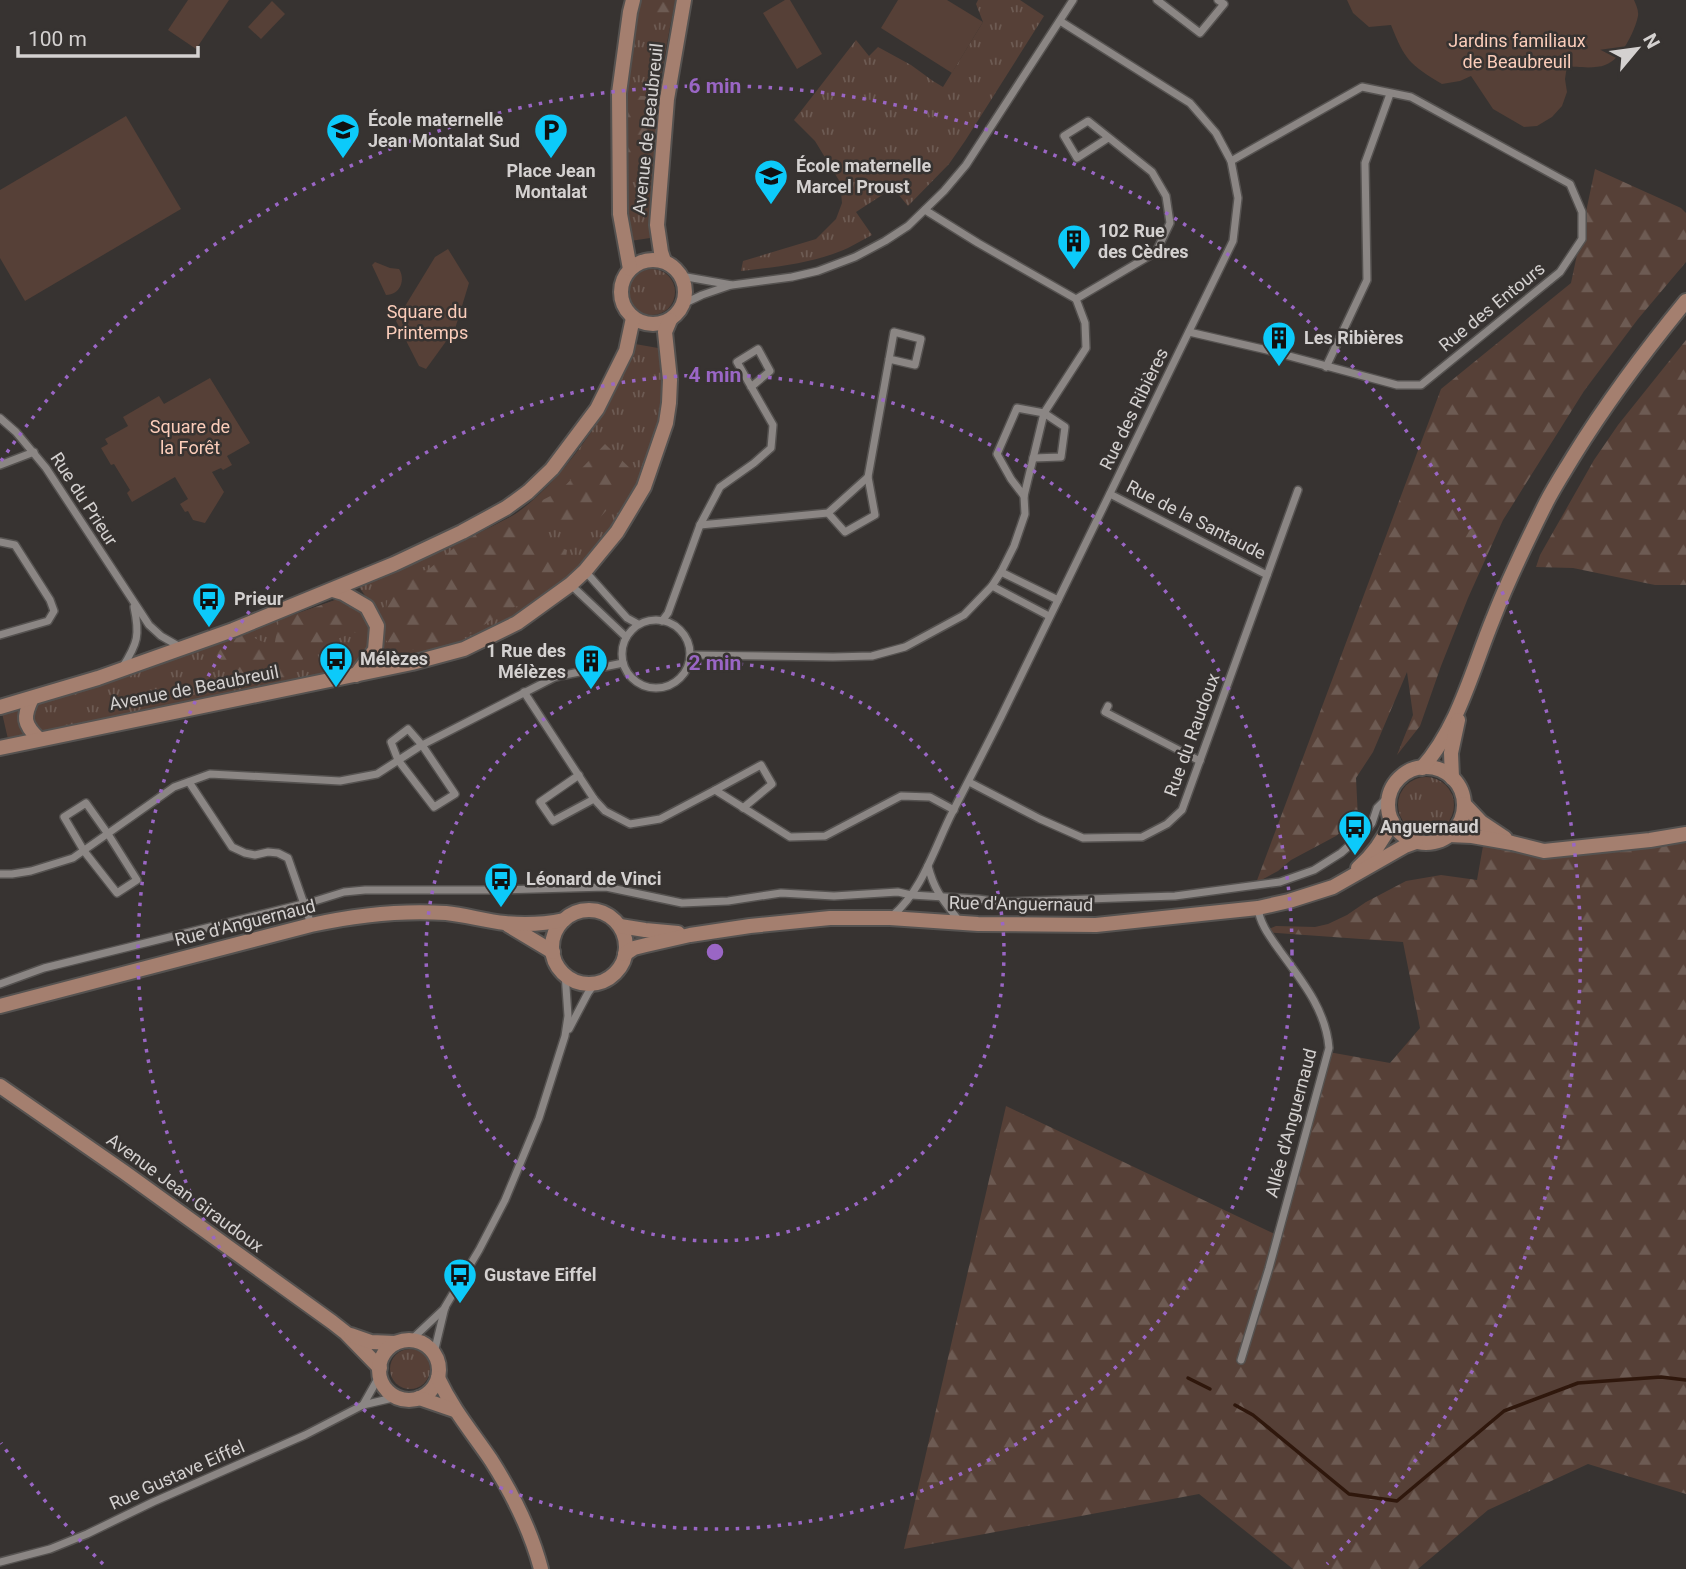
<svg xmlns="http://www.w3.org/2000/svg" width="1686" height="1569" font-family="Roboto,sans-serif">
	<defs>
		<pattern id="grass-tufts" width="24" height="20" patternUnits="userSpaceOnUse" patternTransform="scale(1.75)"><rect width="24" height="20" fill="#564037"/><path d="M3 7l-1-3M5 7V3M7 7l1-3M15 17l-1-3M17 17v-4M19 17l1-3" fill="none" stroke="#6d5b53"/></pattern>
		<pattern id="forest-firs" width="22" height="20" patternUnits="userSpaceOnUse" patternTransform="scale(1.75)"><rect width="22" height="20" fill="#564037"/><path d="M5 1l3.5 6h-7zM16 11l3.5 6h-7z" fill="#6d5b53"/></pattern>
	</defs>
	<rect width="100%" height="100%" fill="#373331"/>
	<!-- grass -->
	<g fill="url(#grass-tufts)">
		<path d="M640,0H675L657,97L654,181L649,221L650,238L630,241C625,209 626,177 626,144C627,96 629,48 640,0Z"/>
		<path d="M978,0H1020L1044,16L965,141L949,164L908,206L893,188L856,212L872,235C864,239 856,244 848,248C815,263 776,267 741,271L743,261L816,239L836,219L842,203L840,182L815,141L794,120L856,40L869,56L878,47L911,65L933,81L943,87L983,22L976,4Z"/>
		<circle cx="652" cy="292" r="23"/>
		<path d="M635,344L658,348C661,371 665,394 661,417C646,486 599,555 544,598C525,613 501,626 479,635C444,650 407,657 370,664L376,611L359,587C400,569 441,553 481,532C491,527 504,522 514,515C565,480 617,402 635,344Z"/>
		<path d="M341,598L371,627C369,653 363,659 341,671L49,731L39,730L32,724V709L39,702L125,675Z"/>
		<path d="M21,707L19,719L25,735L8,739L2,713Z"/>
		<circle cx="1426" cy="805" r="28"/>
		<circle cx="410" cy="1369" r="20"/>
	</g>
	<!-- forest -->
	<g fill="url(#forest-firs)">
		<path d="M640,0H675L671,21L636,17Z"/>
		<path d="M627,95L657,97L654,166L626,169Z"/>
		<path d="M1595,169L1681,208L1686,213V262L1638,319L1584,391L1503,520L1468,598L1441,666L1420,726L1397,755L1413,715L1407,672L1373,752L1356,778L1358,818L1336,836L1291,860L1278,871L1256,883L1441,389L1571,283Z"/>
		<path d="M1686,340V585H1655L1573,568L1536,567L1540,555L1594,460L1618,425Z"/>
		<path d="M605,444L638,476L594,524L558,522L518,529L567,550L563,581L543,599L504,610L475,632L435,646L395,653L381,633L389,592L407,575L429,569L460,543L560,491Z"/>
		<path d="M341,598L361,609L371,627L311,648L287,681L256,688L205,647L244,633L274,647L279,620Z"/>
		<path d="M1686,834V1494L1588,1464L1488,1510L1418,1569H1293L1199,1494L904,1549L1006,1106L1279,1236L1323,1051L1390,1063L1420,1028L1403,942L1262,932L1276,926L1315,927L1328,924L1347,915L1366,902L1406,881L1441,875L1477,880L1483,846L1544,851Z"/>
	</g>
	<!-- green -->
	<g fill="#564037">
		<path d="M188,0H229L196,49L168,30Z"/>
		<path d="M785,0H790L822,54L797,69L763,13Z"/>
		<path d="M898,0H947L983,22L952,73L881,28Z"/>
		<path d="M1347,0H1634C1636,5 1639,11 1638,16C1635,31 1621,60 1605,65C1596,69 1576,67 1567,66L1565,79L1567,92L1562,106L1552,117L1537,126L1524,127L1493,109L1471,76L1460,81L1442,84C1409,64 1405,60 1391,25L1369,27L1353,13Z"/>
		<path d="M272,1L285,14L261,39L248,27Z"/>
		<path d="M126,116L181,209L25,301L0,258V190Z"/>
		<path d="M448,249L469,283L455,329L426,369L419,366L396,321L435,257Z"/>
		<path d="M375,262L390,268L399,269C406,280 400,295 386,295L372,265Z"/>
		<path d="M210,378L250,443L227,456L232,465L223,470L221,468L212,472L224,492L205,523L193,520L188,511L185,512L180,504L188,499L175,477L132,502L127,493L130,490L114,464L111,465L101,448L108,444L105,439L128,426L123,417L159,396L164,404Z"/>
	</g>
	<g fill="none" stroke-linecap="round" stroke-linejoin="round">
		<!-- stream -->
		<g stroke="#2f170c" stroke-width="3.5">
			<path d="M1188,1378L1210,1389"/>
			<path d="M1235,1405L1253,1415L1349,1494L1397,1501L1504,1411L1578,1383L1661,1377L1686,1380"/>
		</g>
		<!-- street casing -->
		<g stroke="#555250" stroke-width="10">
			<g id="street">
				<path d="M1157,0L1200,33L1224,4L1218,0"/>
				<path d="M681,276L732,285L792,277L818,271L855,257L885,241L908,226L944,191L966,165L1073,0"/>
				<path d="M1076,299L1156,252L1170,223L1166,196L1152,172L1088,121L1064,136L1077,158L1108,138"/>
				<path d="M683,304L702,295L731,285"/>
				<path d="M1189,332L1267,350L1397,385H1421L1560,272L1582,239V212L1570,184L1411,97L1362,87L1231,161"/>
				<path d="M1326,367L1367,280L1365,163L1390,94"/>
				<path d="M0,418L16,432L46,468L149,625L161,636L182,648"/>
				<path d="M0,465L34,452"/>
				<path d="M1110,494L1267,575"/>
				<path d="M1024,496L1011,479L997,454L1017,408L1044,413L1065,427L1061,457L1033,458"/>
				<path d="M828,513L845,532L875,515L868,477"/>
				<path d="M700,525L828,513L868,477L894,332L921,339L915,365L889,359"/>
				<path d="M0,542L15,545L50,600L54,611L48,621L0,635"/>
				<path d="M585,571L627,618L638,624"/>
				<path d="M1001,572L1058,600"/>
				<path d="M571,585L626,637"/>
				<path d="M992,586L1049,616"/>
				<circle cx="656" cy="654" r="34"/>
				<path d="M662,621L668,613L700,525L720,487L754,463L771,448L773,425L737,362L758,349L770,371L751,387"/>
				<path d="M690,655L833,657L872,656L905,647L964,615L992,586L1001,572L1014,546L1025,514L1024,496L1044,413L1086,348L1085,323L1076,299L978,243L925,210"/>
				<path d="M122,668C138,643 140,635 134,607"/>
				<path d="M524,692L594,799L605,811L630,824L660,819L715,790L790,837L825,836L901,796L930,797L954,810"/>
				<path d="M1108,706L1105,712L1200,761"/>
				<path d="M408,729L422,745L455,794L434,807L398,760L391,742Z"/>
				<path d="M579,775L540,802L553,821L594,799"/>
				<path d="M189,782L232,847L245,853L255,855L268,852L278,853L288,858L311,924"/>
				<path d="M969,782L1040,819L1083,838L1142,837L1167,824L1182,810L1298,490"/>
				<path d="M715,790L761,765L772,784L743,808"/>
				<path d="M86,803L108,834L137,880L117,893L84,851L64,817Z"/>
				<path d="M928,866C935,893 944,901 960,922"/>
				<path d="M0,874H12L31,871L73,858L174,787L210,774L340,781L377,774L422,745L555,677L623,663"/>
				<path d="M892,916C923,890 935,846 953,811C969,780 985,749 1001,717C1077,558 1156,400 1233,241L1238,198L1231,161L1216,133L1190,103L1060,21"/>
				<path d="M0,984L44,968L315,901L344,892L365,890H498L606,887L682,903L728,901L781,893L834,896L898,892L911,895L978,899L1000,902L1175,896L1280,882L1314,870L1341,853L1366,831L1372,823L1377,808L1390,795"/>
				<path d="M569,1029L588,993L596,982"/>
				<path d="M411,1340L445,1308"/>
				<path d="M434,1353L445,1307L479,1250L505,1200L539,1118L565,1036L568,1016L565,973"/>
				<path d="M1241,1360L1269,1268L1329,1048C1326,1010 1302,981 1280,951C1271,938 1260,925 1258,908"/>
				<path d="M363,1405L380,1375"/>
				<path d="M0,1562L50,1549L87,1534L153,1502L305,1435L363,1405L397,1397"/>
			</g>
		</g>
		<!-- secondary casing -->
		<g stroke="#555250" stroke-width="18">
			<g id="secondary">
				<circle cx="653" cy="292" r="32"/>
				<path d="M664,261L661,252L657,225L667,99L684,0"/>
				<path d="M630,269L620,214L619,93L630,12L633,0"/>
				<path d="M333,590L343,593L367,607L377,626L375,650L356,675"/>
				<path d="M32,698C23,717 23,724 39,739"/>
				<path d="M0,707L98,678L233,630L394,564L462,532L506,508L528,492L552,469L597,409L626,351L633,318"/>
				<path d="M0,748L412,663L464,649L517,623L571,584L585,571L617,532L644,487L666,423L669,403L670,380L665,332L670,320"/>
				<circle cx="1426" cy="805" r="38"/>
				<path d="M1422,768C1459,726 1472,670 1493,619C1508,580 1527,541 1546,503C1554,487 1564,472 1573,457C1607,402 1645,351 1686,301"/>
				<path d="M1452,778L1451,753L1458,720"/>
				<path d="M1464,804L1481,822L1505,838"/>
				<path d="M1449,835L1472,836L1512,843L1544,851L1650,840L1686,834"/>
				<path d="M1358,868C1373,855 1384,839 1392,821"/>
				<circle cx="589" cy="947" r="37"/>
				<path d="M508,925L553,952"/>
				<path d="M620,926L645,930L678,933"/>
				<path d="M625,954L634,948L646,945L690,935L750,926L830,918H890L978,924L1096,925L1258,908L1289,901L1333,887L1405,846L1416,842"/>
				<path d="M0,1006L311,925C356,915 400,910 446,913C466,915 485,921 505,923C525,925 545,924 564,920"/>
				<path d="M0,1086L124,1172L332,1322L346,1333L380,1368"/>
				<path d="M351,1335L371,1342L395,1343"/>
				<circle cx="409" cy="1370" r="30"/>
				<path d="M438,1378C453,1410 472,1432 491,1460C512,1493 531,1531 541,1569"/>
				<path d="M419,1398L454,1410"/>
			</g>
		</g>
		<!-- street -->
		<use href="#street" stroke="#8b8684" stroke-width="7"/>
		<!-- secondary -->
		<use href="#secondary" stroke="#a47f6f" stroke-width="14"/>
	</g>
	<!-- distance rings -->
	<g fill="none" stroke="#9a66c5" stroke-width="3.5" stroke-dasharray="3.5 7">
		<circle cx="715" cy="952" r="289"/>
		<circle cx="715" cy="952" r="577"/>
		<path d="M103 1564A866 866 0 0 1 1 1443M1 461A866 866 0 1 1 1327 1564"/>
	</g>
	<!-- icons -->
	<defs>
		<g id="school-pin" transform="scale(1.75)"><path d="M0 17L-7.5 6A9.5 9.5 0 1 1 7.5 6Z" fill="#0ccafa" stroke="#373331"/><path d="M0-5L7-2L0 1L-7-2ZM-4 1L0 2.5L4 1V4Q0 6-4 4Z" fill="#111"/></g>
		<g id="parking-pin" transform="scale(1.75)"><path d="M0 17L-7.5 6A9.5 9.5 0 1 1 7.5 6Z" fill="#0ccafa" stroke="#373331"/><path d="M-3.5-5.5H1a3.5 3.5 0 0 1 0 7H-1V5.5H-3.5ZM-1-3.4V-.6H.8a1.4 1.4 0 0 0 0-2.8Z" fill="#111"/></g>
		<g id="building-pin" transform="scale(1.75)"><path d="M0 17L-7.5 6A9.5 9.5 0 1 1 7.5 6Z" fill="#0ccafa" stroke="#373331"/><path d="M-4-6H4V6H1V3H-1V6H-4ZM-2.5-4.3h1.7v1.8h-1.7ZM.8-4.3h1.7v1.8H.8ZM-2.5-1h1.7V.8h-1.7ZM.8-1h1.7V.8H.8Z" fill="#111"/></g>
		<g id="bus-pin" transform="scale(1.75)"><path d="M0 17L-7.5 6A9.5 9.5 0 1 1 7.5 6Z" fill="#0ccafa" stroke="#373331"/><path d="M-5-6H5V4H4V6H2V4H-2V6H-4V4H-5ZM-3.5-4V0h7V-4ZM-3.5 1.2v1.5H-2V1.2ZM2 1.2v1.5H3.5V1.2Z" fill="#111"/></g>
	</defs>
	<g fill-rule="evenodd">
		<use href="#school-pin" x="343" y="130"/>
		<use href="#parking-pin" x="551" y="130"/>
		<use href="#school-pin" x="771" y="176"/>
		<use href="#building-pin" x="1074" y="241"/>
		<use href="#building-pin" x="1279" y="338"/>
		<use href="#bus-pin" x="209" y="599"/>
		<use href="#bus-pin" x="336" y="659"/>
		<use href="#building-pin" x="591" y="661"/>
		<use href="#bus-pin" x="1355" y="827"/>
		<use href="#bus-pin" x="501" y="879"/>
		<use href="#bus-pin" x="460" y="1275"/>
	</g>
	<g text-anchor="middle" stroke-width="5" stroke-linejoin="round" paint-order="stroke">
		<!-- park labels -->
		<g font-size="18" fill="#fbcdba" stroke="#373331">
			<text x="1517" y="47">Jardins familiaux<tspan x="1517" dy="21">de Beaubreuil</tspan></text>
			<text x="427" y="318">Square du<tspan x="427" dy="21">Printemps</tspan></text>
			<text x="190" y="433">Square de<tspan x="190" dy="21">la Forêt</tspan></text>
		</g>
		<!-- poi labels -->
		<g font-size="18" font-weight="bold" fill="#d4d1d0" stroke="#373331" text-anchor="start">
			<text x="368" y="126">École maternelle<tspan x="368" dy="21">Jean Montalat Sud</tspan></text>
			<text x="796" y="172">École maternelle<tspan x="796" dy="21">Marcel Proust</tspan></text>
			<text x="551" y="177" text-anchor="middle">Place Jean<tspan x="551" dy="21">Montalat</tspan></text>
			<text x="1098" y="237">102 Rue<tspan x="1098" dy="21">des Cèdres</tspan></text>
			<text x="1304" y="344">Les Ribières</text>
			<text x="234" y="605">Prieur</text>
			<text x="566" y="657" text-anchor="end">1 Rue des<tspan x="566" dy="21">Mélèzes</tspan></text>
			<text x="360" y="665">Mélèzes</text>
			<text x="1380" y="833">Anguernaud</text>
			<text x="526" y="885">Léonard de Vinci</text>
			<text x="484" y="1281">Gustave Eiffel</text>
		</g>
		<!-- street labels -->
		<g font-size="18" fill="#d4d1d0" stroke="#373331">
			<text transform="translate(648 129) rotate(-84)" y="6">Avenue de Beaubreuil</text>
			<text transform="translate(1492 307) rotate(-39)" y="6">Rue des Entours</text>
			<text transform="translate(1134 409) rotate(-64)" y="6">Rue des Ribières</text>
			<text transform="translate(84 499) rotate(57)" y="6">Rue du Prieur</text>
			<text transform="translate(1196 520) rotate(27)" y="6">Rue de la Santaude</text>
			<text transform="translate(194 688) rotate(-11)" y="6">Avenue de Beaubreuil</text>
			<text transform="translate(1192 735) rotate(-70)" y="6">Rue du Raudoux</text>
			<text transform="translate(1021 904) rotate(1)" y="6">Rue d'Anguernaud</text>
			<text transform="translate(245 923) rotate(-14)" y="6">Rue d'Anguernaud</text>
			<text transform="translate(1291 1123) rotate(-75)" y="6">Allée d'Anguernaud</text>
			<text transform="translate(185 1193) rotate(36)" y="6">Avenue Jean Giraudoux</text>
			<text transform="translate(177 1475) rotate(-24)" y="6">Rue Gustave Eiffel</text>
		</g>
	</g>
	<circle cx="715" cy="952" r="10" fill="#9a66c5" stroke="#373331" stroke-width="3.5"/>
	<g font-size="21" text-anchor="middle" font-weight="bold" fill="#9a66c5" stroke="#373331" stroke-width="5" stroke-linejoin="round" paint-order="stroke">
		<text x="715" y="93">6 min</text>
		<text x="715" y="382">4 min</text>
		<text x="715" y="670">2 min</text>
	</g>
	<!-- north arrow -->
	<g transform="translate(1637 49) rotate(61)" stroke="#373331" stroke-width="5" paint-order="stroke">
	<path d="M0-5L12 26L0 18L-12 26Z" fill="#d4d1d0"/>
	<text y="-10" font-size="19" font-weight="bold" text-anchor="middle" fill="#d4d1d0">N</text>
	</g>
	<!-- scale -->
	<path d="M18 46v10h180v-10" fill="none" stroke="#d4d1d0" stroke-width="3.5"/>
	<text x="28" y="46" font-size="21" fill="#d4d1d0" stroke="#373331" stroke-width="5" paint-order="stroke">100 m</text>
</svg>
